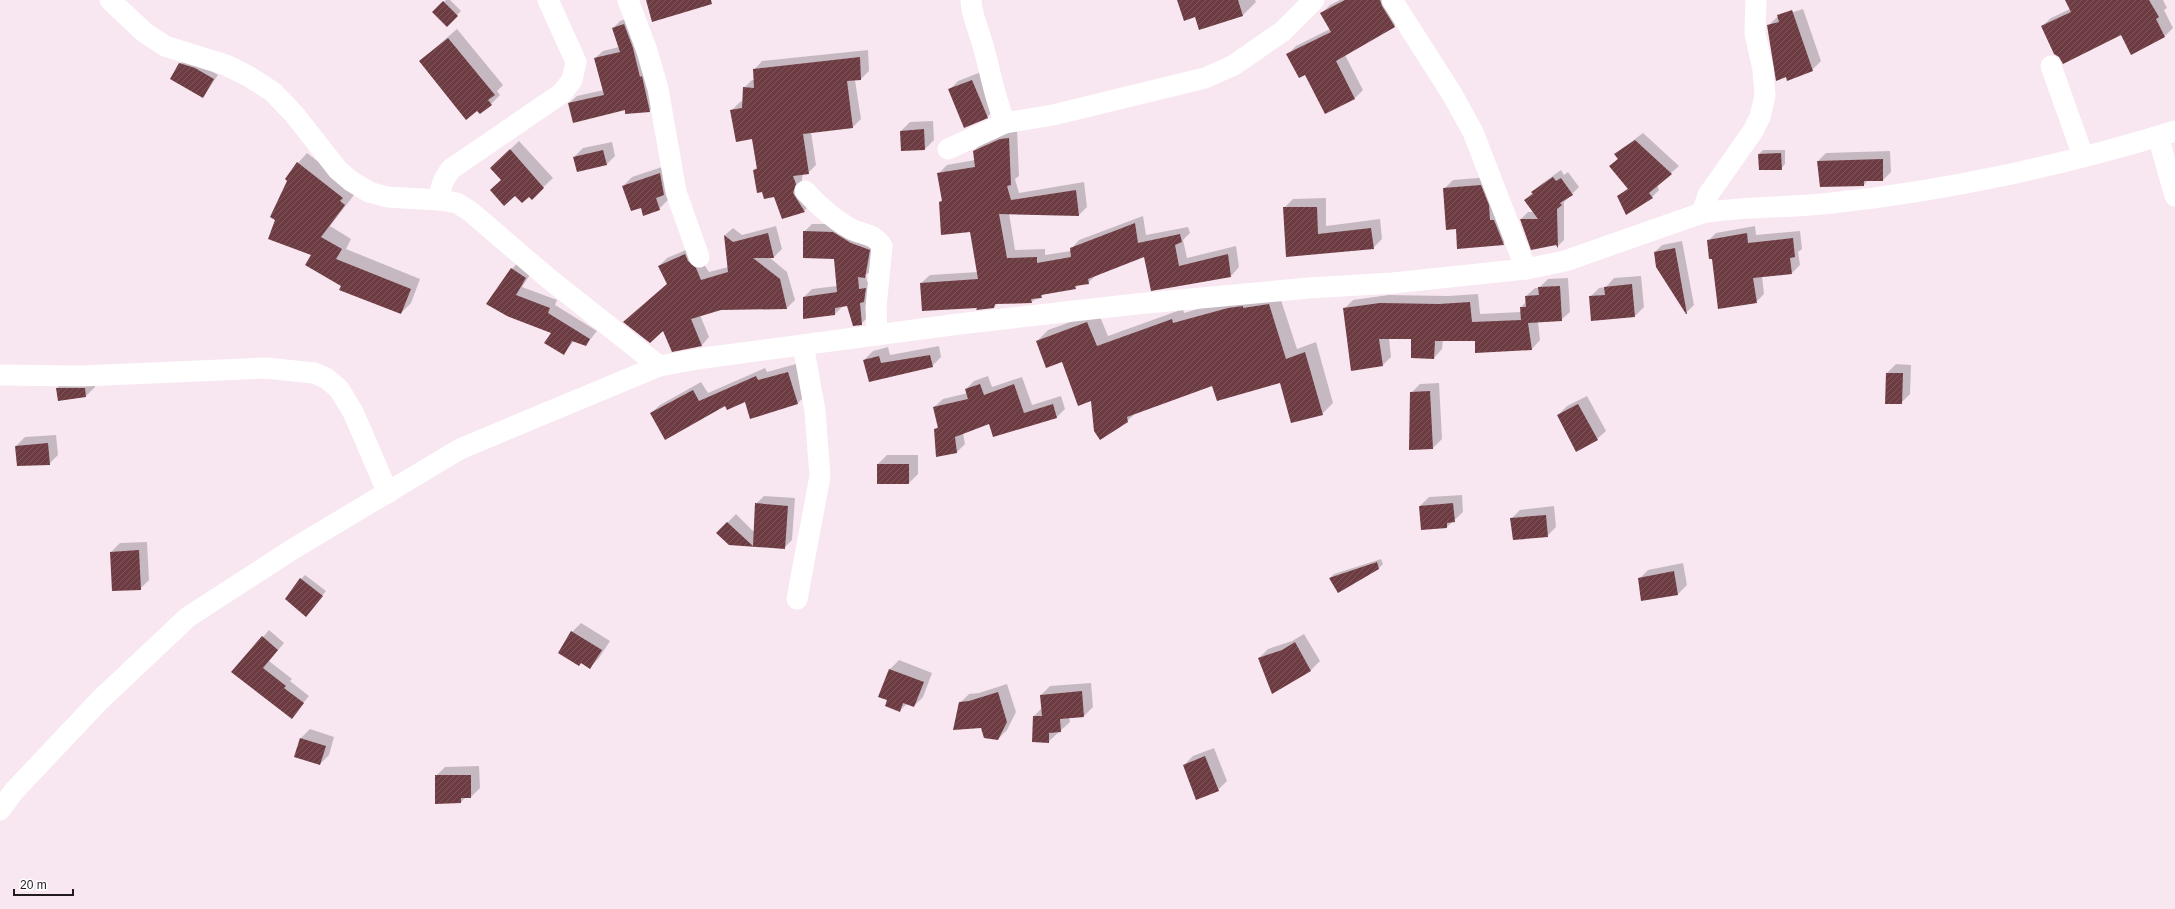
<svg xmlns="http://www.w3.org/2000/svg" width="2175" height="909" font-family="Helvetica,sans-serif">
	<defs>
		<pattern id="building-hatch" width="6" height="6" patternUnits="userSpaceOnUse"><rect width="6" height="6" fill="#6d3c42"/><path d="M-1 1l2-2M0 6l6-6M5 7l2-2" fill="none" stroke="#7d555a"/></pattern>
	</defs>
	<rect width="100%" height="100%" fill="#f8e7f1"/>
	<!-- shadow -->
	<g fill="#0003">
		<path d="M446,0H450L461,11L447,25L434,12Z"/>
		<path d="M1180,0H1255L1256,2L1243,15Z"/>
		<path d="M1340,0H1391L1403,18L1394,26L1345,55L1363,90L1354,99L1306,74L1288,54L1296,46L1330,29L1322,13L1330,5Z"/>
		<path d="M2066,0H2163L2167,8L2164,10L2173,28L2165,36L2132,53L2121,34L2042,26L2051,18L2070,9Z"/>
		<path d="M1803,9L1821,61L1812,70L1768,26L1777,17Z"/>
		<path d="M631,17L657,104L649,111L569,103L577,96L604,90L595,58L603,51L619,47L613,28L620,21Z"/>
		<path d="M457,29L503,85L497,91L500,95L491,104L420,61Z"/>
		<path d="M868,50L869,71L861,79L855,80L861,119L853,127L811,132L816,165L808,173H803L801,185L812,203L804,211L774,196L754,170L757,167L752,138L732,110L740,102L743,101L744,88L752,80H755L754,70L762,61Z"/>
		<path d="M184,59L200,64L218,75L203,97L180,64Z"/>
		<path d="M981,72L996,108L987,117L949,90L958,81Z"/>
		<path d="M933,121L934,140L925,149L902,150L901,131L910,122Z"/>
		<path d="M1017,130L1019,176L1015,179L1019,193L1084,182L1087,207L1079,215L1009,213L1015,250L1045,249V255L1071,251V249L1079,240L1143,216L1146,235L1188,227L1190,233L1183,240L1187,258L1236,246L1239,267L1231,276L1152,289L1145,256L1096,275L1088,283L1080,284L1075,288L1045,294L1031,302L998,303L994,307H978L921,283L930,275L978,272L971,231L940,202L942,200L939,173L947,165L975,160L974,151L982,143L1009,131Z"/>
		<path d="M1643,133L1679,166L1657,185L1659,190L1652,197L1619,196L1628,188L1611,166L1618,158L1615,154Z"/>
		<path d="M519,141L553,178L532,198L502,179L500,159Z"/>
		<path d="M612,142L615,156L606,165L574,157L583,148Z"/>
		<path d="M1763,150H1785V164L1781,169L1759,154Z"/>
		<path d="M1890,151L1891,172L1883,180H1868L1864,185L1818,161L1826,153Z"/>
		<path d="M307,153L352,188L354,195L330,226L351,239L346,249L420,279L411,303L401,313L342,285L312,254L298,163Z"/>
		<path d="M668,165V200L659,209L642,206L623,186L632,177Z"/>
		<path d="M1561,170L1564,175L1568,172L1579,187L1564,202V240L1558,246L1521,219L1528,212H1534L1525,200L1540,185Z"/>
		<path d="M1490,177L1512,235L1503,244L1457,228L1444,189L1453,180Z"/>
		<path d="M1326,198V226L1380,219L1382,239L1373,248L1287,256L1284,208L1293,199Z"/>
		<path d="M812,224H841L877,242L873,269L866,275L867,282L873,281L869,316L861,324L848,304L844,305L835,314L804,318V297L812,289L837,286L835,258L804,232Z"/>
		<path d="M776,226L782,249L774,257H769L787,272L795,300L787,308L721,309L700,315L709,337L702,345L664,330L624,322L667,284L659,266L667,258L693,247L709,272L728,267L725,235L733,228L742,235Z"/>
		<path d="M1755,226L1756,235L1800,231L1802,249L1798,252L1800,265L1792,273L1762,276L1764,294L1756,302L1713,258L1708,241L1716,233Z"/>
		<path d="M1682,241L1694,305L1687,312L1657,266L1655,252L1662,245Z"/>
		<path d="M519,261L533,270L522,287L557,300L555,305L597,331L586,345L574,341L564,353L552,332L507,315L512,269Z"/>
		<path d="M1641,276L1644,307L1635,316L1590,297L1599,288L1606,287L1614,278Z"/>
		<path d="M1568,278L1570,312L1561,320L1538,322L1540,340L1532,349L1475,340H1443L1442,349L1434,358L1412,338H1389L1391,357L1383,365L1344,309L1353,300L1389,295L1448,296L1478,294L1480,314L1521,312V307L1526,302V296L1535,288H1539L1548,279Z"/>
		<path d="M1279,294L1297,349L1316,342L1333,403L1322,414L1280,381L1213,384L1136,413L1127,421L1092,400L1062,361L1037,341L1048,330L1098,312L1108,336L1183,309L1184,313L1240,297Z"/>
		<path d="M939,346L941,357L932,366L870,381L864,360L873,351L888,347L890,355Z"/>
		<path d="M796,364L806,395L798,403L745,401L725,405L651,413L660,405L701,382L708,393L765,368L767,372Z"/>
		<path d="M1896,364L1911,365L1910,394L1901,403L1887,373Z"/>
		<path d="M988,376L992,387L1022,377L1032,405L1061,396L1065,409L1057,417L994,436L990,423L963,433L965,444L957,452L935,429L939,426L934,407L943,399L968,393L966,389L974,381Z"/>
		<path d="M66,379H93L95,387L86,396L57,388Z"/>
		<path d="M1439,383L1442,439L1433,448L1411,393L1420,384Z"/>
		<path d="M1587,396L1606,431L1597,439L1558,415L1567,406Z"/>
		<path d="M56,435L58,455L49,464L16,446L25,437Z"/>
		<path d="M887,455H918V474L909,483L878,464Z"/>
		<path d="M1462,495L1463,512L1447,527L1420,506L1429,497Z"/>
		<path d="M764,496L795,498L792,540L784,548L729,544L717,533L736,514L754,532L756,504Z"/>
		<path d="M1554,506L1556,527L1547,536L1511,519L1520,510Z"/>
		<path d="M147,542L149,580L140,589L113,590L111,552L120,543Z"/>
		<path d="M1381,559L1383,564L1379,568L1339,592L1330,578L1334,574Z"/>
		<path d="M1683,563L1687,585L1678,594L1642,600L1639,579L1648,570Z"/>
		<path d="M305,575L326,591L310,611L301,579Z"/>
		<path d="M581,623L610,641L599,658L590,667L582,662L572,632Z"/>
		<path d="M269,630L284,643L269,661L292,679L290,681L309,696L291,718L233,672Z"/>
		<path d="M1304,634L1320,661L1311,670L1272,692L1259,658L1268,649L1292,641Z"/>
		<path d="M899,660L932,673L923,697L914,706L907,704L900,710L889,699L880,696L890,669Z"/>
		<path d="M1091,683L1093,707L1084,716L1069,717L1070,722L1048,742L1034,716L1042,708L1041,695L1050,686Z"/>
		<path d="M1007,684L1016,712L1007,730L998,739L982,727L960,703L969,694L979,693Z"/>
		<path d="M310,729L334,737L329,755L320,764L301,738Z"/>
		<path d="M1214,748L1227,781L1218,790L1184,765L1193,756Z"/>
		<path d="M479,766L480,788L471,797H466L461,802L436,776L445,767Z"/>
	</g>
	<!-- building -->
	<g fill="url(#building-hatch)">
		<path d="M646,0H711L712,4L652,22Z"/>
		<path d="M1177,0H1238L1243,16L1199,30L1195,17L1184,21Z"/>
		<path d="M1345,0H1380L1382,6L1395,27L1336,61L1355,99L1325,114L1305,75L1299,78L1286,54L1331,32L1320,13Z"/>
		<path d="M2065,0H2149L2159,17L2156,19L2165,37L2131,55L2121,35L2063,64L2059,57L2054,54L2041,26L2071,12Z"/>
		<path d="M443,1L458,16L447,27L432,12Z"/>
		<path d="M1792,10L1813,71L1787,81L1786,77L1776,81L1767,25L1779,22L1777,15Z"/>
		<path d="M624,24L633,48L640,77L642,76L650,112L625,114V110L573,123L568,103L604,95L594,58L620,52L612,28Z"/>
		<path d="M448,38L495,95L488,100L492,105L480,114L477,111L466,120L419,61Z"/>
		<path d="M860,57L861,80L847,81L853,128L803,134L809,174L793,176L796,184L793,193L805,212L782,219L774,197L764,199L762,192L757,193L753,170L757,169L752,139L736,142L730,110L742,108L743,87L754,88L753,69Z"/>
		<path d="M179,63L195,68L214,79L203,98L170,79Z"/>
		<path d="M972,80L988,118L964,128L948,89Z"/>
		<path d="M924,129L925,150L901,151L900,131Z"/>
		<path d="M1009,138L1011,185L1007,186L1011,200L1076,190L1079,216L999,214L1007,258L1037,257V263L1071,257L1070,248L1135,223L1138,243L1180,234L1182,242L1175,245L1179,266L1228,254L1231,277L1151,291L1144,257L1088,279L1089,284L1075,286L1076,289L1041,295L1042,298L1031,299L1032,303L995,304L994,308L976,310L977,308L922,311L920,283L978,279L970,232L941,235L939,202L942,201L937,173L975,167L973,151L1000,139Z"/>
		<path d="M1635,140L1672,174L1649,193L1653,198L1626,215L1617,196L1628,189L1609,166L1618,159L1614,154Z"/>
		<path d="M510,149L544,188L532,200L529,197L522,203L515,196L504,206L490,190L501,180L490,168Z"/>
		<path d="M603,150L607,165L577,172L573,157Z"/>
		<path d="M1781,153L1782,170H1759L1758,154Z"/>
		<path d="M1883,159V181H1864V186L1820,187L1817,161Z"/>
		<path d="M297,162L343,198L340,201L345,205L321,237L342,249L336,259L411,289L401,314L339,290L341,286L305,265L311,255L268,239L275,220L270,217L287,181L285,179Z"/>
		<path d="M660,173L664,195L656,198L660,210L643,216L641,208L631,211L622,186Z"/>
		<path d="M1553,177L1556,181L1561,178L1573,195L1560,203L1562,205L1557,209L1558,248L1556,245L1531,250L1520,219H1538L1524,200L1533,194L1531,192Z"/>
		<path d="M1481,185L1489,205L1490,220H1494L1504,245L1457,249L1456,229L1446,230L1443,188Z"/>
		<path d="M1283,207H1317L1318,234L1371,228L1374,249L1286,257Z"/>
		<path d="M803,231L833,232L851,243L870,250L865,278L858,277L859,289L866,288L864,302L860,303L862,325L853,326L847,306L835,308V315L803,319V297L837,292L834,259L803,258Z"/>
		<path d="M768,233L774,258H753L780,279L787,309L721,310L691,319L702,346L672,352L663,331L650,343L623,322L667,284L658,266L685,254L688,261L696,268L701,280L728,272L724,235L733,242Z"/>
		<path d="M1747,233L1748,243L1793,238L1795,257L1790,258L1792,274L1753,278L1757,303L1718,309L1712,259H1709L1707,240Z"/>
		<path d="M1675,248L1687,314H1686L1656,267L1654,252Z"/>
		<path d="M511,268L526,278L516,295L550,308L548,313L590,339L586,346L572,341L564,355L544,343L551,333L507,316L486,304Z"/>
		<path d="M1632,284L1635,317L1591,321L1589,296L1605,295L1604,287Z"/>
		<path d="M1560,286L1562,321L1528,323L1532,350L1475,353V341H1435L1434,359L1411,358V339H1379L1383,366L1351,371L1343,308L1380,303L1439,304L1470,302L1472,322L1521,320L1520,307H1526L1525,296L1539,295L1538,287Z"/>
		<path d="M1269,304L1286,359L1305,352L1323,415L1291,423L1280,383L1217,401L1212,386L1127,417L1128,422L1100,440L1094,431L1091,401L1078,406L1062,362L1046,368L1036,341L1087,322L1097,346L1172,319L1173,323L1228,308L1243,306V308Z"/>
		<path d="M930,355L933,367L869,382L863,360L879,356L881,363Z"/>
		<path d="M788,372L798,404L750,419L745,402L727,410L725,406L665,440L650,413L693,390L699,401L756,376L758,380Z"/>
		<path d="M1886,373H1903L1902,404H1885Z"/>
		<path d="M980,384L984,395L1014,384L1024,413L1053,404L1057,418L993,437L989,424L955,437L957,453L936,457L934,429L938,428L933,407L968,399L965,389Z"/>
		<path d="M56,388H85L86,397L58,401Z"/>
		<path d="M1430,391L1433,449L1409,450L1410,392Z"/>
		<path d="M1578,404L1598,440L1576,452L1557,415Z"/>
		<path d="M48,443L50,465L17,466L15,446Z"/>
		<rect x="877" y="464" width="32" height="20"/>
		<path d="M755,503L788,506L785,549L729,545L716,533L727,522L753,546Z"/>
		<path d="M1453,503L1455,522L1447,523V528L1421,530L1419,506Z"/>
		<path d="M1546,515L1548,537L1513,540L1510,518Z"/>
		<path d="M139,550L141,590L112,591L110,552Z"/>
		<path d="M1377,562L1379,569L1338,593L1329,578Z"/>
		<path d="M1674,571L1678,595L1641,601L1638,578Z"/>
		<path d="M300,578L323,596L306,617L285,599Z"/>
		<path d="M571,631L602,650L590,669L581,663L579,666L558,653Z"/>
		<path d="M262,636L278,650L263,668L286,686L284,688L304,703L292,719L231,672Z"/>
		<path d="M1295,642L1311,671L1272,694L1258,658L1282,650Z"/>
		<path d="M889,669L924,682L914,707L903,703L900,712L885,706L887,700L878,697Z"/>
		<path d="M1082,691L1084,717L1060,719L1061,732L1049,733V743L1032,742L1033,716H1042L1040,695Z"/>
		<path d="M998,692L1007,722L998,740L984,738L981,728L953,730L959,702L969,701Z"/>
		<path d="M300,738L326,746L320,765L294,757Z"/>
		<path d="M1205,756L1219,791L1196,800L1183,765Z"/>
		<path d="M435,775H471V798H461V803L435,804Z"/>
	</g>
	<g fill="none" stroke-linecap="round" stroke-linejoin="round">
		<!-- minor -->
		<g stroke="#fff" stroke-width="21">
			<path d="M110,0L144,32L165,46L226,65L248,76L273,92L294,114L338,170L351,181L369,192L387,197L440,200L457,203L471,212L548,278L659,366"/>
			<path d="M628,0L647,51L658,89L676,192L699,257"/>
			<path d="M971,0C971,14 978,28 982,42C990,69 994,97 1005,123"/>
			<path d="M1392,0L1452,94L1473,132L1526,269"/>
			<path d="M2051,66L2083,156"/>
			<path d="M2158,136L2175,196"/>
			<path d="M948,149L1005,123L1053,115L1205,78L1234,65L1283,31L1314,0"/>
			<path d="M805,191C819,206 835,221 853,230C865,235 874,234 882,246L876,307L877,335"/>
			<path d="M440,200C440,187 443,179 451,169L562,93L572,80L576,62L548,0"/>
			<path d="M1702,213L1708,195L1753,131L1760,117L1765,96L1763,69L1755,34L1756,0"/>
			<path d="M0,375L82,376L266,368L314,373L326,378L339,389L353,412L388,493"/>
			<path d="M797,599L820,476L815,411L803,345"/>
			<path d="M0,810L14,791L100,700L188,617L293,549L460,449L659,366L704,358L959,324L1136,304L1309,288L1393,283L1526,269L1565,261L1702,213C1745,206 1789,208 1832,203C1945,191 2066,165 2175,131"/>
		</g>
	</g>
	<!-- scale -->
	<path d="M14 889v6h59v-6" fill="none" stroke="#211b1f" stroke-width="2"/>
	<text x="20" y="889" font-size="12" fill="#211b1f" stroke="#ffffff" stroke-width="3" paint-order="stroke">20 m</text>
</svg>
